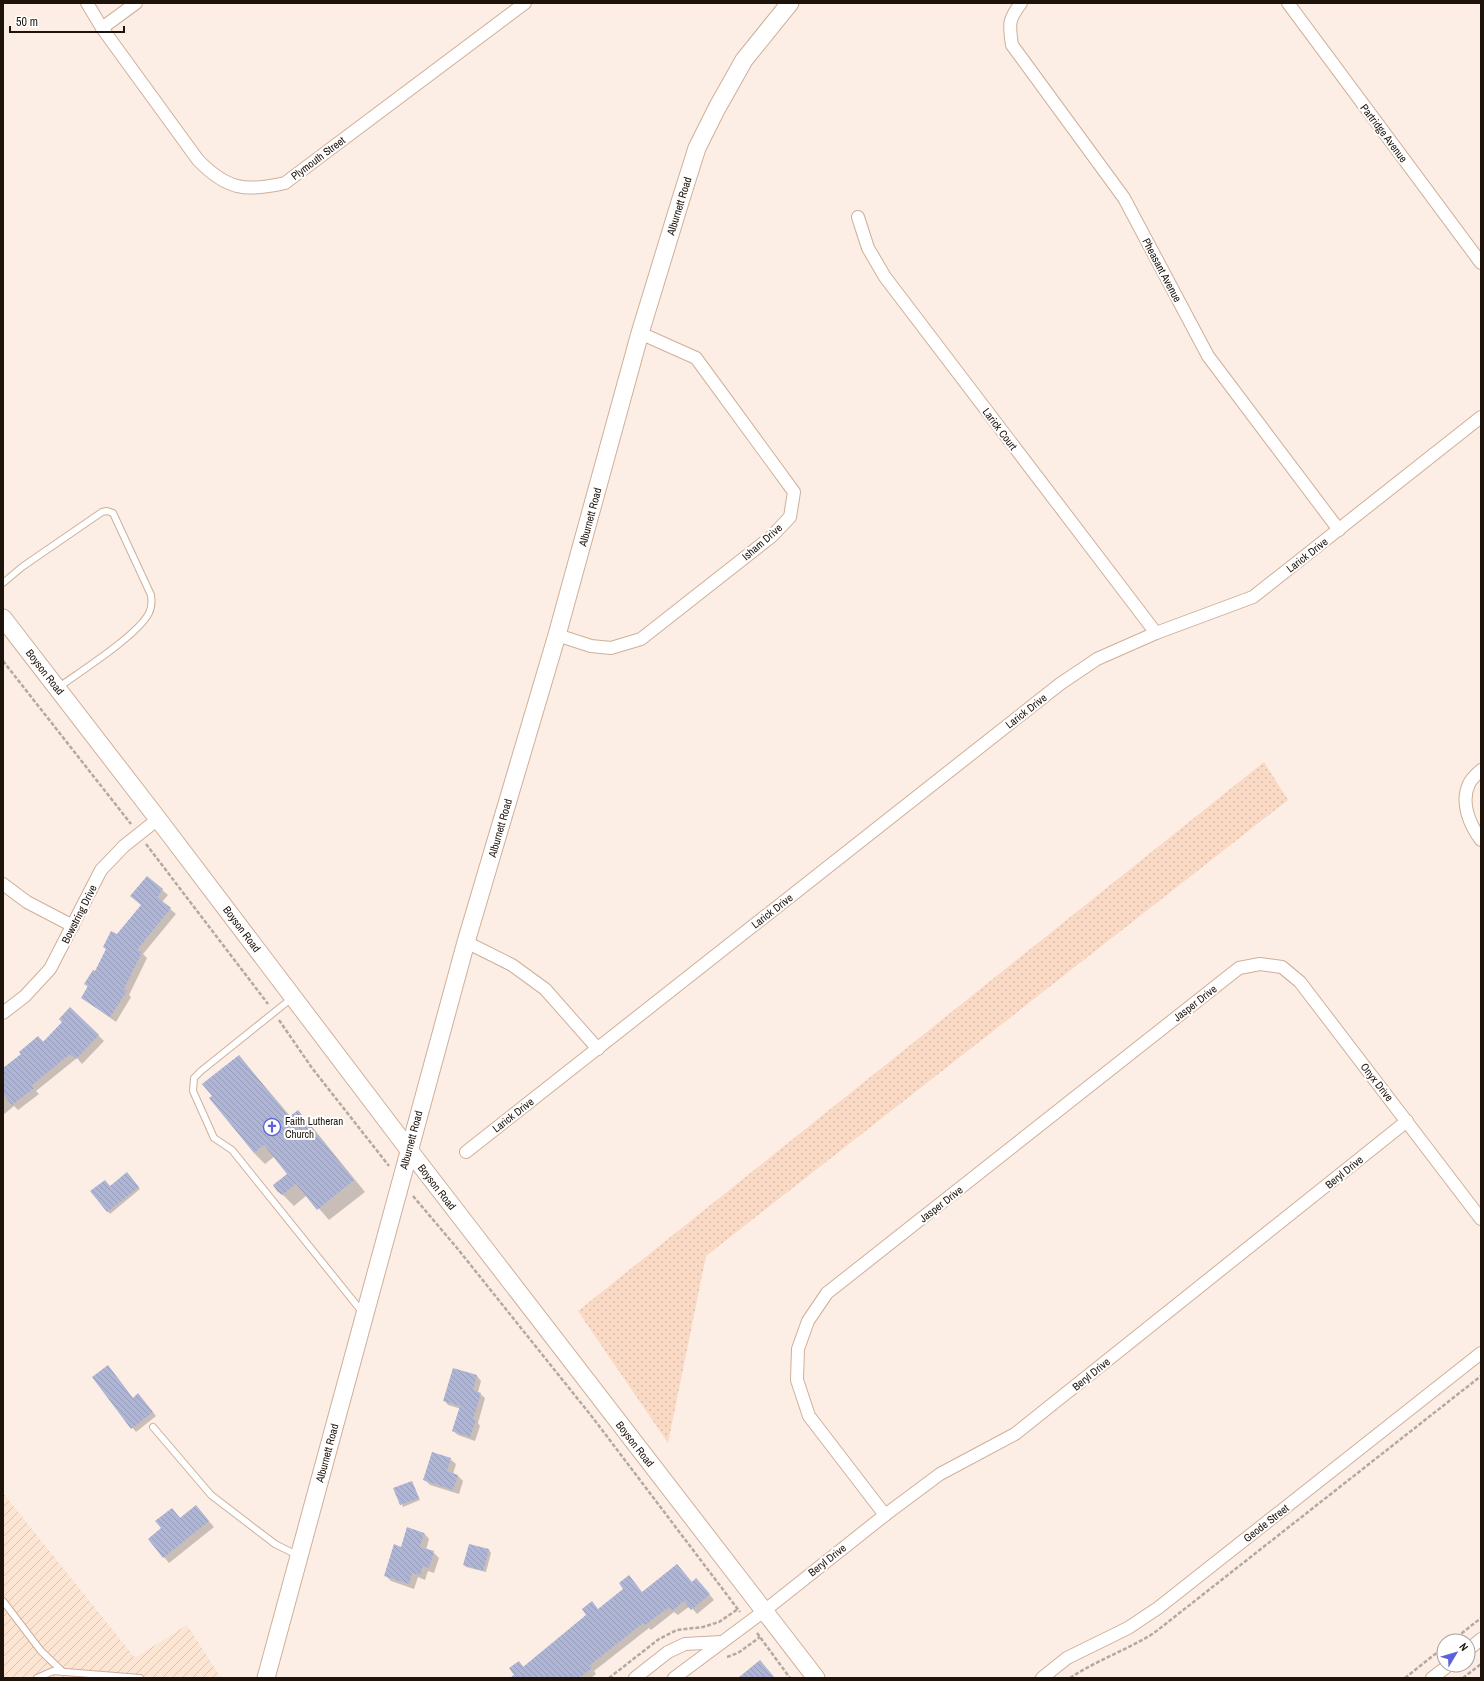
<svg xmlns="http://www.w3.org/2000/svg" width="1484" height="1681" font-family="'Archivo Narrow',sans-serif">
	<defs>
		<pattern id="industrial-furrows" width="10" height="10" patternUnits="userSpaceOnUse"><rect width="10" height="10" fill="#fde5d4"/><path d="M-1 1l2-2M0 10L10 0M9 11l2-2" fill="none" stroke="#d8c4b5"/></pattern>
		<pattern id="park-dots" width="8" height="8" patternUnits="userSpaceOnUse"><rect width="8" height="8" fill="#fadac5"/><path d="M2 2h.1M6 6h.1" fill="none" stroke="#d6baa8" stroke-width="1.8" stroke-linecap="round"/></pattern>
		<pattern id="building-back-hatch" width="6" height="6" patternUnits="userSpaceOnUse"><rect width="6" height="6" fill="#afb5d6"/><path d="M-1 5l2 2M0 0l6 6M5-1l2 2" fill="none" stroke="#969bb6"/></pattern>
	</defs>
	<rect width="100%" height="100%" fill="#fceee5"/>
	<!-- industrial -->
	<path fill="url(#industrial-furrows)" d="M3,1493L135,1658L187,1625L221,1678H3Z"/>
	<!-- park -->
	<path fill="url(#park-dots)" d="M1264,762L1288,800L706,1256L668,1443L578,1311Z"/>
	<!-- shadow -->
	<g fill="#0003">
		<path d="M147,877L168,895L162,902L176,914L143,954L147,958L129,995L131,997L116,1022L82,998L88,987L85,984L96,973L117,935L142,905Z"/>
		<path d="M70,1008L104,1041L82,1064L77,1058L36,1091L39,1094L18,1110L14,1106L3,1115V1069L22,1054L38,1037L44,1042L63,1022Z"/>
		<path d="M239,1056L291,1117L298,1112L309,1123L365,1192L329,1220L307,1195L294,1206L278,1190L289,1174L275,1156L265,1164L254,1153Z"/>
		<path d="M130,1176L140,1189L110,1214L91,1192L110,1188Z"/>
		<path d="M477,1376L481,1381L478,1392L485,1398L478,1423L480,1426L475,1441L458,1435L453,1431L461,1409L448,1405L444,1400Z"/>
		<path d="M93,1378L133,1399H142L156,1416L136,1432Z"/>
		<path d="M450,1459L456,1464L453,1474L458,1476L463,1481L459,1494L430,1485L424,1479Z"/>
		<path d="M412,1482L420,1500L403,1507L395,1489Z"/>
		<path d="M172,1509L181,1519L201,1512L214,1527L169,1563L149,1539L162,1528Z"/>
		<path d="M424,1533L429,1539L426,1550L433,1552L439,1558L434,1573L428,1571L425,1580L418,1577L414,1589L391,1581L386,1576L401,1548Z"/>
		<path d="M470,1545L489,1550L491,1553L486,1572L466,1567L464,1565Z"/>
		<path d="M692,1583L701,1584L714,1600L697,1614L690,1606L678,1615L674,1612L651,1630L649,1628L594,1671L596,1674L591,1678H510L515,1674L519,1662L524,1667L598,1610L643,1593Z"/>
	</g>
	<!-- building -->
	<g fill="url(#building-back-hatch)">
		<path d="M147,876L163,889L157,897L171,908L137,950L142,952L124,989L127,991L110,1017L81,998L88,986L84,984L93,970L95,971L106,949L103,947L111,931L117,934L141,905L130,896Z"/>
		<path d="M70,1007L99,1035L76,1059L70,1054L32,1085L34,1088L12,1105L3,1094V1068L21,1054L19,1052L38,1036L43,1042L62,1022L59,1019Z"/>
		<path d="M239,1055L289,1117L298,1110L354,1180L317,1210L296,1184L282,1195L277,1191L273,1185L287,1174L264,1145L254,1153L209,1098L212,1096L202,1084Z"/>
		<path d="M127,1172L139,1187L107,1212L90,1191L105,1180L110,1186Z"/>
		<path d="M108,1365L133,1398L138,1393L153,1412L131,1429L92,1377Z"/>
		<path d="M453,1368L477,1375L473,1390L481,1393L473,1419L476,1420L470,1437L452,1431L460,1406L443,1401Z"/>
		<path d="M432,1452L451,1458L447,1471L458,1475L453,1490L423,1480Z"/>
		<path d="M412,1481L419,1498L400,1505L393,1488Z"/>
		<path d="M196,1505L209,1521L163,1558L148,1539L161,1528L155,1521L172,1508L180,1518Z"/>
		<path d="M407,1527L424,1533L420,1547L434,1551L429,1568L423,1566L420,1575L412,1573L409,1584L384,1576L394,1544L401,1547Z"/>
		<path d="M469,1544L489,1549L483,1571L463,1565Z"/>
		<path d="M677,1564L692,1582L696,1578L710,1594L691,1610L684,1601L672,1611L669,1607L645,1625L643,1623L590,1665L592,1668L579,1678H510L514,1675L509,1668L519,1661L523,1667L586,1615L582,1609L592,1601L598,1609L623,1589L619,1583L629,1575L642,1592Z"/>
		<path d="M760,1660L775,1678H738Z"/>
	</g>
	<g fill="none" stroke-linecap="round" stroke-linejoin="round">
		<!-- lane casing -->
		<g stroke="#cfaf99" stroke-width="8">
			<g id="lane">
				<path d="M3,583L22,567L102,512L107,511L113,513L151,595C152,602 152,607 149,613C138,635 81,671 59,687"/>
				<path d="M292,998L201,1071L194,1078L193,1091L214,1138L232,1150L363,1313"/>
				<path d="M153,1427L211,1495L275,1544L297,1555"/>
				<path d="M3,1601L41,1651L63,1672"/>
				<path d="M37,1678L53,1671L140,1678"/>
			</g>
		</g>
		<!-- street casing -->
		<g stroke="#cfaf99" stroke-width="14">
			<g id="street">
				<path d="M87,3L102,28L198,160C227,190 246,192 285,183L525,3"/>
				<path d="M1021,3C1008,20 1009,24 1012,45L1124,198L1208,356L1339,530"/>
				<path d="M1288,3L1481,263"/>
				<path d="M102,28L136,3"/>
				<path d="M858,217L868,248L885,277L1156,633"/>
				<path d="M557,635L591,646L611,648L641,639L772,536L790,517L794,492L696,358L640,333"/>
				<path d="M1481,770C1477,774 1471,779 1469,784C1460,803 1470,825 1481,840"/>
				<path d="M3,884L27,902L73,926"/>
				<path d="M466,942L512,965L545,989L598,1049"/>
				<path d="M3,1013L25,996L50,969L101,870L124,846L158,819"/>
				<path d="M466,1152L1060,684L1097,659L1156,633L1253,597L1481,417"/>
				<path d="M885,1515L809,1416L797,1380L798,1349L808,1321L827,1293L1239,968L1260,964L1282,967L1300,982L1481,1219"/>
				<path d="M1468,1650L1481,1639"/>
				<path d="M635,1678L668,1652L685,1644L722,1642"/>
				<path d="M674,1678L764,1611L885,1515L940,1474L1015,1434L1407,1121"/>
				<path d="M1042,1678L1067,1658L1128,1628L1158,1608L1481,1353"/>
				<path d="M1432,1678L1449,1665"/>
			</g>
		</g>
		<!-- secondary casing -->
		<g stroke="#cfaf99" stroke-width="19">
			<g id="secondary">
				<path d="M3,618L158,819L409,1150L816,1678"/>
				<path d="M266,1678L466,942L557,635L640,333L680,202L697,148L717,108L744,60L790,3"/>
			</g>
		</g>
		<!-- path -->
		<g stroke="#b5a89f" stroke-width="2.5" stroke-dasharray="4 2" stroke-linecap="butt">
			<path d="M3,661L131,824"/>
			<path d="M146,844L268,1004"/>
			<path d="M279,1020L312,1068L389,1166"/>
			<path d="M413,1196L457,1248L593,1418L740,1612"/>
			<path d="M757,1633L790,1678"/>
			<path d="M1452,1641L1481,1618"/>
			<path d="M727,1657L738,1653L760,1637"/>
			<path d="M609,1678L659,1639L677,1630L703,1627L719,1622L738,1609"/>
			<path d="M1070,1678C1097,1660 1127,1650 1154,1633L1481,1376"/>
			<path d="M1405,1678L1444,1647"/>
			<path d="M1463,1678L1481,1664"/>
		</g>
		<!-- lane -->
		<use href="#lane" stroke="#fff" stroke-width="6"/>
		<!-- street -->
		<use href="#street" stroke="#fff" stroke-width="12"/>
		<!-- secondary -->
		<use href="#secondary" stroke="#fff" stroke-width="17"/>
	</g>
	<!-- icons -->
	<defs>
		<g id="church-ring" transform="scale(0.9)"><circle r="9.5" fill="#fff" stroke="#5e61d9" stroke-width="1.5"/><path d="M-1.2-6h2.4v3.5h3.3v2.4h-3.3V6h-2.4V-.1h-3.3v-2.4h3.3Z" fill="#5e61d9"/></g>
	</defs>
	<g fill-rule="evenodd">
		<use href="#church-ring" x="272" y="1127"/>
	</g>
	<g text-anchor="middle" stroke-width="4" stroke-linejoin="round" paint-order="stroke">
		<!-- street labels -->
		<g font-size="11" fill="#1e130b" stroke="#fff">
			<text transform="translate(1384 133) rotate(53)" y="4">Partridge Avenue</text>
			<text transform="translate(318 158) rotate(-37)" y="4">Plymouth Street</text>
			<text transform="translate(679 206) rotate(-73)" y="4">Alburnett Road</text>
			<text transform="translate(1162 270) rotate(62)" y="4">Pheasant Avenue</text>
			<text transform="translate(1000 429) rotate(53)" y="4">Larick Court</text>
			<text transform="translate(590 517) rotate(-75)" y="4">Alburnett Road</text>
			<text transform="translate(762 542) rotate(-41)" y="4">Isham Drive</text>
			<text transform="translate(1307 555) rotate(-38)" y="4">Larick Drive</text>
			<text transform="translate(45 672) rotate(52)" y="4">Boyson Road</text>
			<text transform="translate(1026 711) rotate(-38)" y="4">Larick Drive</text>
			<text transform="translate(500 828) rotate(-74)" y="4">Alburnett Road</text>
			<text transform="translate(772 911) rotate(-38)" y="4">Larick Drive</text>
			<text transform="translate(79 914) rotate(-63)" y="4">Bowstring Drive</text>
			<text transform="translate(242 929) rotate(53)" y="4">Boyson Road</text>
			<text transform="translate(1195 1003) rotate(-38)" y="4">Jasper Drive</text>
			<text transform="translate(1377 1082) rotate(52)" y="4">Onyx Drive</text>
			<text transform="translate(513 1115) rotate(-38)" y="4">Larick Drive</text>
			<text transform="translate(411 1140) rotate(-75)" y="4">Alburnett Road</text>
			<text transform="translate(1344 1172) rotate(-39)" y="4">Beryl Drive</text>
			<text transform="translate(437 1187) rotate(52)" y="4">Boyson Road</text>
			<text transform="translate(941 1204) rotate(-38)" y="4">Jasper Drive</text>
			<text transform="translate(1091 1374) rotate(-39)" y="4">Beryl Drive</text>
			<text transform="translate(635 1444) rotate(52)" y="4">Boyson Road</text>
			<text transform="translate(327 1453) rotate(-75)" y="4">Alburnett Road</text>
			<text transform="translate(1266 1523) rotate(-38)" y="4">Geode Street</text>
			<text transform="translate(827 1560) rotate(-38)" y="4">Beryl Drive</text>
		</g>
		<!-- poi labels -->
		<g font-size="11" fill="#1e130b" stroke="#fff" text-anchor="start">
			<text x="285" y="1125">Faith Lutheran<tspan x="285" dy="13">Church</tspan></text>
		</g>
	</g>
	<!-- border -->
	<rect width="1484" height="1681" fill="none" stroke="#1e130b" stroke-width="8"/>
	<!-- north arrow -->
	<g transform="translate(1456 1653) rotate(52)"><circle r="19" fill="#ffffff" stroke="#a5a19d"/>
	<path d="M0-3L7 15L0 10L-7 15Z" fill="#5e61d9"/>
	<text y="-6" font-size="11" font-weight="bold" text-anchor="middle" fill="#1e130b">N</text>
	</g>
	<!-- scale -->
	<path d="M10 26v6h114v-6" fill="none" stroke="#1e130b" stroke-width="2"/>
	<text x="16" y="26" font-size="12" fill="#1e130b" stroke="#ffffff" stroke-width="3" paint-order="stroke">50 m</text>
</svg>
